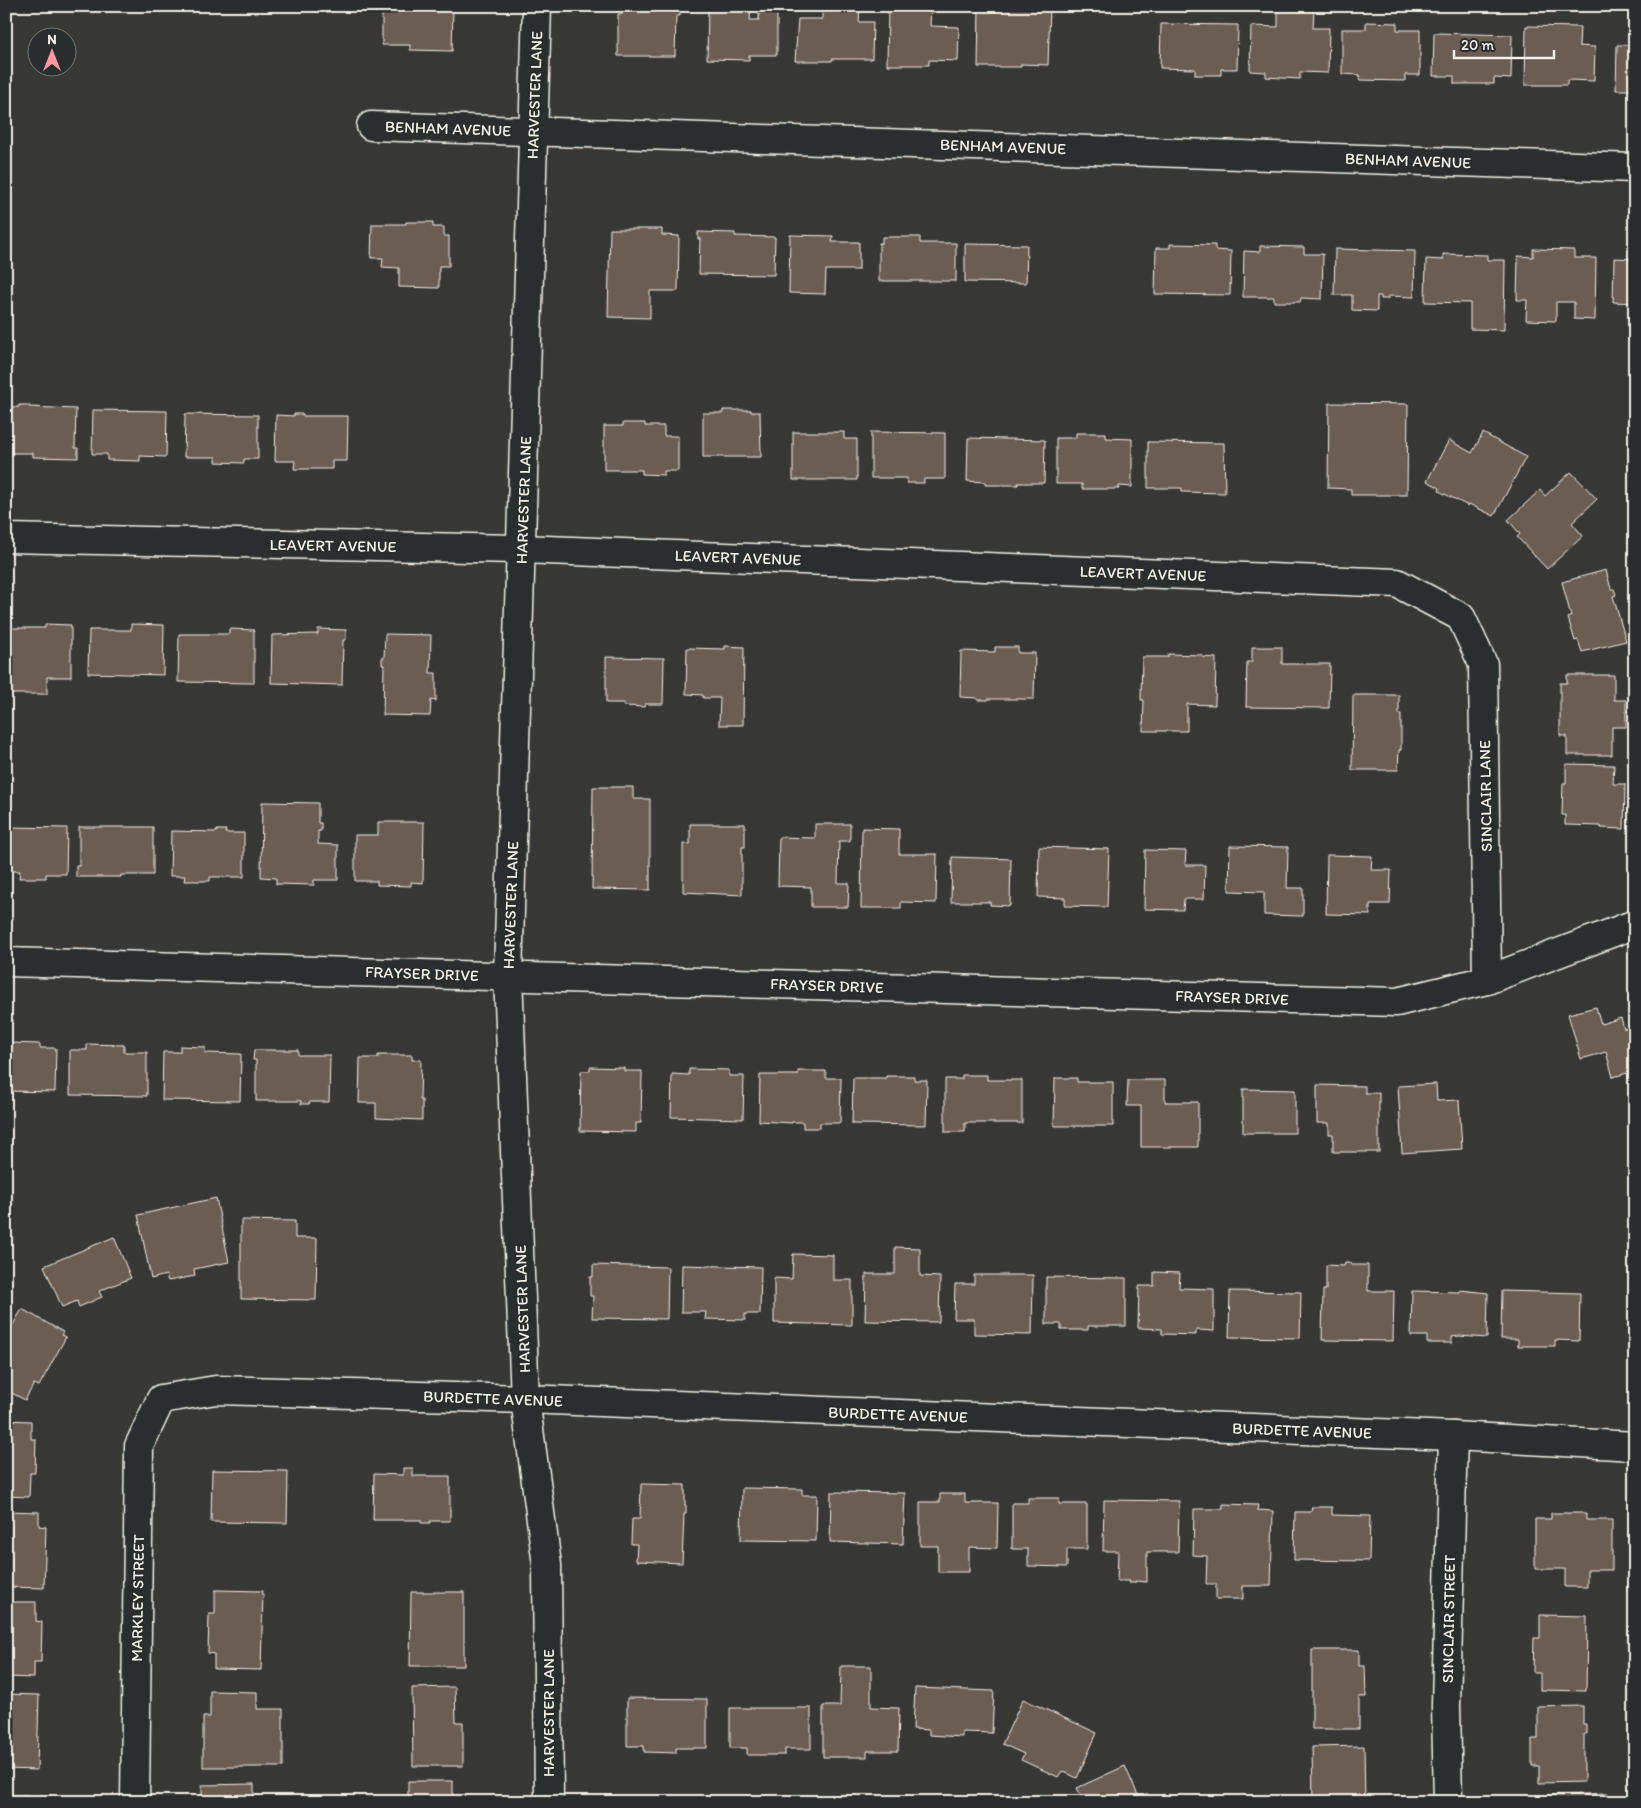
<svg xmlns="http://www.w3.org/2000/svg" width="1641" height="1808" font-family="Itim,sans-serif">
	<rect width="100%" height="100%" fill="#373735"/>
	<filter id="ink" filterUnits="userSpaceOnUse"><feTurbulence type="fractalNoise" baseFrequency=".02" numOctaves="2"/><feDisplacementMap in="SourceGraphic" scale="10" xChannelSelector="R" yChannelSelector="G"/><feConvolveMatrix kernelMatrix="1 2 1 2 8 2 1 2 1" color-interpolation-filters="sRGB"/></filter>
	<g filter="url(#ink)">
		<!-- building -->
		<g fill="#6c5d52" stroke="#f4f1e8">
			<path d="M412,6H453L452,51L410,50V45H382V10L411,11Z"/>
			<path d="M622,6H680V16H676L675,56H618V14H622Z"/>
			<path d="M708,6H751L750,20H759V11H777V55H749V60L707,59Z"/>
			<path d="M822,6H860L859,22H873L872,59H832V61H795L798,19H822Z"/>
			<path d="M888,6H931L930,26L959,27L958,61L929,60V65H887Z"/>
			<path d="M979,6H1050L1048,65L1021,64V67H978Z"/>
			<path d="M1278,9L1314,11L1313,28H1329L1328,73L1300,72V79L1266,77V72L1250,71L1251,26L1278,27Z"/>
			<path d="M1366,22L1397,23V30H1420V75H1405V81L1359,80L1360,75L1342,74V29H1366Z"/>
			<path d="M1161,24L1238,25L1237,69H1221V75H1195V69L1160,68Z"/>
			<path d="M1526,26L1580,27L1579,46L1595,47L1594,81L1567,80V85H1525Z"/>
			<path d="M1434,33L1512,35L1511,79L1494,78V84H1454V76H1433Z"/>
			<path d="M1617,45H1635V90H1616Z"/>
			<path d="M406,222H433V227H444V236H449V266H439V288L399,287V268L382,267L383,258H371L372,224H406Z"/>
			<path d="M610,229H662V235L679,236L678,291H650V318L608,317Z"/>
			<path d="M698,232L735,233V236L775,237L774,275L699,274L700,239H698Z"/>
			<path d="M790,235L833,236L832,242H859V270H826L825,294L789,293Z"/>
			<path d="M882,237H920V243H956V281H879V243H882Z"/>
			<path d="M965,244L1027,245L1026,283L965,282Z"/>
			<path d="M1170,244L1215,245V250L1231,251L1230,295L1155,294L1156,248H1170Z"/>
			<path d="M1260,246L1304,247V254H1323L1322,299L1301,298L1300,302H1274V297H1243L1244,251L1260,252Z"/>
			<path d="M1335,249L1415,251L1414,297L1388,296V299H1381V296H1377V311L1352,310V295H1334Z"/>
			<path d="M1533,249L1574,250V258H1596L1595,320L1574,319V302H1556V321L1526,320L1527,300H1517L1518,256L1533,257Z"/>
			<path d="M1443,254L1487,255V260H1505L1504,330L1470,329V303L1425,302L1426,259L1443,260Z"/>
			<path d="M1614,258L1635,259V303L1613,302Z"/>
			<path d="M1329,403L1408,404L1407,495H1351V489L1328,488Z"/>
			<path d="M19,405H29V407L76,409L75,448H78V458L33,457V453H6V407H19Z"/>
			<path d="M93,410L167,411L166,457L140,456V461L107,460V454H92Z"/>
			<path d="M723,410H751V412H760L761,457H703V413H723Z"/>
			<path d="M185,414L258,415V459H244V463L216,462V457H184Z"/>
			<path d="M294,414H303V416H348L347,461H332V469H294L295,461H275L276,415L294,416Z"/>
			<path d="M623,423H645V426H664V436H678V471H664V475L642,474V470H604V426H623Z"/>
			<path d="M793,432H844V439H857V480H793Z"/>
			<path d="M871,432L945,433V479H924V483H907V478H871Z"/>
			<path d="M1076,433H1106V438L1132,439V487L1119,486V489H1082V484H1056V438H1076Z"/>
			<path d="M1483,433L1526,457L1494,516L1469,504L1468,506L1439,491L1440,488L1427,481L1449,440L1472,453Z"/>
			<path d="M968,438L1045,440L1044,483H1018V485H985V482L967,481Z"/>
			<path d="M1148,442L1224,443L1225,493L1182,492V488H1148Z"/>
			<path d="M1571,472L1597,499L1572,523L1583,536L1547,569L1517,537L1520,534L1508,520L1540,490L1545,496Z"/>
			<path d="M1606,570L1611,589H1614L1616,595L1613,596L1626,641L1582,652L1578,640L1575,641L1568,618L1571,616L1562,582Z"/>
			<path d="M45,624L71,625V677H47V694H6V628H45Z"/>
			<path d="M131,624L164,625L163,675L88,673L89,630H131Z"/>
			<path d="M229,629L254,630V683L178,682L179,634H229Z"/>
			<path d="M318,629L346,630V640H343L342,685L271,683L272,635L318,634Z"/>
			<path d="M385,634L431,635L430,673H436V701L431,700L430,716L383,715L384,665H382V658H384Z"/>
			<path d="M725,646L744,647L743,725H719L720,698H703V695L686,694L687,648L725,649Z"/>
			<path d="M995,647H1018V653H1035L1034,699H988V700H977V698L960,697L961,651L995,652Z"/>
			<path d="M1252,647H1282V664H1330L1329,708L1246,707L1247,662H1252Z"/>
			<path d="M1168,654L1202,655V657L1216,658L1215,705L1187,704V731H1143L1144,700H1141L1142,657H1168Z"/>
			<path d="M606,657L664,658L663,704H645V707L624,706V703H606Z"/>
			<path d="M1567,675H1614V700H1626V727H1612V755H1567V736H1560V683H1567Z"/>
			<path d="M1353,695H1399V714H1401V750H1399L1398,770H1352Z"/>
			<path d="M1566,764L1614,765L1613,784H1625L1624,829L1601,828V826L1565,825V815H1562L1563,783H1566Z"/>
			<path d="M593,787H633V799H650V890L592,889Z"/>
			<path d="M262,802L318,803V823H321V831H318V844L338,845V880H314V885L276,884V878L261,877Z"/>
			<path d="M378,822H424L423,883L411,882V886L377,885V881H355V835H378Z"/>
			<path d="M690,824H745V847H742V895L683,892V844H690Z"/>
			<path d="M815,824H850V841H839L838,883H849L848,907H811V887L778,886L779,837L815,838Z"/>
			<path d="M6,827L67,828L66,874H46V878H19L20,871H6Z"/>
			<path d="M79,827H153V875H121V877H76V866H79Z"/>
			<path d="M862,828L899,829V854H937L936,903L901,902V908H861Z"/>
			<path d="M217,830H226L225,833H244V877H210V881H184L185,876H170L171,831L217,832Z"/>
			<path d="M1230,846L1288,847L1287,888H1303V916L1264,915V892L1229,891Z"/>
			<path d="M1039,847L1109,849L1107,907L1065,906V898L1038,897Z"/>
			<path d="M1145,850L1186,851L1185,865H1205L1204,899H1184L1183,910L1144,909Z"/>
			<path d="M1327,855L1372,856L1371,870H1391L1390,904H1370V915L1326,914Z"/>
			<path d="M952,857L1011,859L1010,906L990,905V902H951Z"/>
			<path d="M1596,1007L1601,1024L1621,1018L1624,1029L1635,1026V1071L1613,1077L1606,1052L1581,1059L1568,1014Z"/>
			<path d="M9,1043L40,1044V1048H56L55,1092L6,1091V1047H9Z"/>
			<path d="M87,1044L124,1045V1052H147V1096L70,1095V1050H87Z"/>
			<path d="M180,1046L205,1047V1053L241,1054L240,1101L162,1100L163,1052H180Z"/>
			<path d="M254,1050H298V1055H330L329,1102H310L309,1104H301V1101H256V1060H253Z"/>
			<path d="M378,1055H412V1060H421L420,1100H422V1120L376,1118V1103H359L360,1058H378Z"/>
			<path d="M590,1067L624,1068V1071H642L641,1123H636V1132L580,1131L581,1071H590Z"/>
			<path d="M689,1069L729,1070V1076H744L743,1119L671,1117L672,1074L689,1075Z"/>
			<path d="M798,1071H826V1078H841L840,1123H820V1128H803V1122H792V1123L759,1121L760,1075H798Z"/>
			<path d="M962,1075H987V1080H1022V1123H965V1132H945V1079H962Z"/>
			<path d="M886,1076H914V1080H927L926,1125L852,1124L853,1078H886Z"/>
			<path d="M1055,1078H1077V1082H1113V1126H1054Z"/>
			<path d="M1128,1080H1165V1102H1198V1147H1141V1106H1127Z"/>
			<path d="M1436,1084L1437,1101L1459,1100L1462,1149L1402,1153L1398,1086Z"/>
			<path d="M1317,1085L1365,1086V1093H1379V1152H1333V1134H1329V1123H1317Z"/>
			<path d="M1243,1089L1295,1090V1133H1243Z"/>
			<path d="M216,1198L229,1262L194,1269L195,1276L168,1281L166,1275L151,1279L138,1215Z"/>
			<path d="M241,1220L295,1221V1238H317L316,1300L241,1299Z"/>
			<path d="M114,1237L131,1278L99,1291L102,1297L79,1307L77,1301L62,1307L44,1266Z"/>
			<path d="M895,1247L920,1248V1276L940,1277L939,1322L865,1321L866,1274H895Z"/>
			<path d="M793,1254L833,1255V1280H852V1325L774,1323V1278L792,1279Z"/>
			<path d="M1345,1263H1351V1265H1368V1291H1394L1393,1341L1322,1340L1323,1290H1326V1265L1344,1266Z"/>
			<path d="M593,1265L668,1267L667,1319L592,1318L593,1296H590V1277H593Z"/>
			<path d="M682,1265L761,1267L760,1314H745V1320L705,1319L706,1312H681Z"/>
			<path d="M1154,1272L1180,1273L1179,1288L1214,1289V1331L1196,1330V1335L1162,1334V1329L1138,1328L1139,1286H1154Z"/>
			<path d="M974,1275H1033L1032,1335L974,1334V1319H954L955,1284H974Z"/>
			<path d="M1046,1277L1126,1278V1326H1088V1330H1061V1324H1046Z"/>
			<path d="M1460,1290L1488,1293L1487,1338L1459,1336L1452,1337V1343H1427V1336H1411L1412,1291L1460,1292Z"/>
			<path d="M1230,1291L1301,1292L1300,1338L1229,1337Z"/>
			<path d="M1502,1291L1580,1293L1579,1341L1555,1340V1346H1518V1339H1501Z"/>
			<path d="M22,1309L63,1332L61,1335L66,1337L39,1386L34,1384L25,1400L6,1390V1337Z"/>
			<path d="M6,1420L31,1421V1439H36L35,1473H30L29,1497L6,1496Z"/>
			<path d="M403,1468H413V1476H450V1521H430V1523H421V1520H373L374,1474L403,1475Z"/>
			<path d="M212,1470L288,1471L287,1523L211,1522Z"/>
			<path d="M641,1484L685,1485V1505H686V1514H684L682,1563L636,1561L637,1544H631L632,1519H640Z"/>
			<path d="M742,1488L802,1489V1495H817L816,1541L741,1540Z"/>
			<path d="M831,1492L905,1493L903,1544L830,1542Z"/>
			<path d="M940,1494H965V1503H998L997,1548L969,1547V1572H938V1546H920V1502H940Z"/>
			<path d="M1028,1498H1059V1504H1087V1549H1067V1567L1028,1566V1549H1012V1503H1028Z"/>
			<path d="M1104,1500L1179,1501L1178,1552H1147V1582L1135,1581V1583H1129L1130,1581H1117L1118,1551H1103Z"/>
			<path d="M1223,1504L1258,1505L1257,1510L1273,1511L1271,1586H1243V1599H1216V1584H1206L1207,1556L1193,1555L1194,1509H1223Z"/>
			<path d="M1312,1507H1332V1515L1370,1516L1369,1561L1294,1560L1295,1512H1311Z"/>
			<path d="M6,1511L39,1512V1526L46,1527L44,1588L6,1587Z"/>
			<path d="M1551,1513H1586V1520H1612V1570H1587V1587H1565V1569H1535V1519H1551Z"/>
			<path d="M215,1590L263,1591L261,1670L214,1669V1654L208,1653L209,1614H215Z"/>
			<path d="M411,1592H464V1666H410Z"/>
			<path d="M6,1602H36V1621L42,1622L41,1662H34V1678L6,1677Z"/>
			<path d="M1540,1615L1587,1616L1586,1691L1540,1690V1673H1533L1534,1638H1540Z"/>
			<path d="M1312,1650H1359V1666H1365L1366,1697H1359V1729H1312Z"/>
			<path d="M841,1666H871V1707L899,1708L898,1751H867V1757H823V1706H840Z"/>
			<path d="M455,1687L456,1722H463V1766H413L412,1688Z"/>
			<path d="M915,1688L994,1691L992,1733L962,1732V1737L929,1735V1730L913,1729Z"/>
			<path d="M210,1691L257,1692V1709H283V1767H203V1717H210Z"/>
			<path d="M6,1694L39,1695L37,1770L6,1769Z"/>
			<path d="M627,1698L707,1699V1748H676V1753L644,1752V1746H627Z"/>
			<path d="M1023,1699L1097,1733L1077,1778L1062,1771L1058,1777L1021,1760L1024,1754L1002,1744Z"/>
			<path d="M1583,1706V1724H1586V1734H1584V1782L1539,1783V1766H1532V1739H1538V1707Z"/>
			<path d="M730,1708H811V1749H785V1755H747V1748H730Z"/>
			<path d="M1364,1746L1365,1802H1313L1312,1747Z"/>
			<path d="M1125,1766L1141,1802H1084L1077,1788Z"/>
			<path d="M408,1781H453V1802H406V1800H408Z"/>
			<path d="M254,1784V1802H202V1785Z"/>
			<path d="M1608,1793V1802H1539V1796Z"/>
			<rect x="6" y="1795" width="21" height="7"/>
		</g>
		<g fill="none" stroke-linecap="round" stroke-linejoin="round">
			<!-- minor casing -->
			<g stroke="#f4f1e8" stroke-width="31">
				<g id="minor">
					<path d="M537,6L508,976L525,1399L547,1565L549,1802"/>
					<path d="M371,126L1635,168"/>
					<path d="M6,538L521,549L1397,583L1461,617L1483,664L1487,980"/>
					<path d="M6,962L1397,1002L1487,980L1635,924"/>
					<path d="M135,1802L139,1446L161,1399L216,1390L525,1399L1453,1436L1635,1446"/>
					<path d="M1448,1802L1446,1705L1453,1436"/>
				</g>
			</g>
			<!-- minor -->
			<use href="#minor" stroke="#2a2d2e" stroke-width="28"/>
		</g>
	</g>
	<g text-anchor="middle" stroke-width="4" stroke-linejoin="round" paint-order="stroke">
		<!-- street labels -->
		<g font-size="16" fill="#f4f1e8" stroke="#2a2d2e">
			<text transform="translate(534 95) rotate(-88)" y="6">HARVESTER LANE</text>
			<text transform="translate(448 128) rotate(2)" y="6">BENHAM AVENUE</text>
			<text transform="translate(1003 146) rotate(2)" y="6">BENHAM AVENUE</text>
			<text transform="translate(1408 160) rotate(2)" y="6">BENHAM AVENUE</text>
			<text transform="translate(523 500) rotate(-88)" y="6">HARVESTER LANE</text>
			<text transform="translate(333 545) rotate(1)" y="6">LEAVERT AVENUE</text>
			<text transform="translate(738 557) rotate(2)" y="6">LEAVERT AVENUE</text>
			<text transform="translate(1143 573) rotate(2)" y="6">LEAVERT AVENUE</text>
			<text transform="translate(1485 796) rotate(-91)" y="6">SINCLAIR LANE</text>
			<text transform="translate(510 905) rotate(-88)" y="6">HARVESTER LANE</text>
			<text transform="translate(422 973) rotate(2)" y="6">FRAYSER DRIVE</text>
			<text transform="translate(827 985) rotate(2)" y="6">FRAYSER DRIVE</text>
			<text transform="translate(1232 997) rotate(2)" y="6">FRAYSER DRIVE</text>
			<text transform="translate(522 1309) rotate(-92)" y="6">HARVESTER LANE</text>
			<text transform="translate(493 1398) rotate(2)" y="6">BURDETTE AVENUE</text>
			<text transform="translate(898 1414) rotate(2)" y="6">BURDETTE AVENUE</text>
			<text transform="translate(1302 1430) rotate(2)" y="6">BURDETTE AVENUE</text>
			<text transform="translate(137 1598) rotate(-89)" y="6">MARKLEY STREET</text>
			<text transform="translate(1448 1619) rotate(-89)" y="6">SINCLAIR STREET</text>
			<text transform="translate(548 1713) rotate(-90)" y="6">HARVESTER LANE</text>
		</g>
	</g>
	<!-- margin -->
	<rect width="1641" height="1808" fill="none" stroke="#2a2d2e" stroke-width="25"/>
	<rect x="12" y="12" width="1616" height="1783" fill="none" stroke="#f4f1e8" stroke-width="2" filter="url(#ink)"/>
	<!-- north arrow -->
	<g transform="translate(52 52)"><circle r="24" fill="#2a2d2e" stroke="#7b7b78"/>
	<path d="M0-4L9 19L0 12L-9 19Z" fill="#ff9aa2"/>
	<text y="-8" font-size="14" font-weight="bold" text-anchor="middle" fill="#f4f1e8">N</text>
	</g>
	<!-- scale -->
	<path d="M1454 50v8h100v-8" fill="none" stroke="#f4f1e8" stroke-width="2.5"/>
	<text x="1461" y="50" font-size="15" fill="#f4f1e8" stroke="#2a2d2e" stroke-width="4" paint-order="stroke">20 m</text>
</svg>
